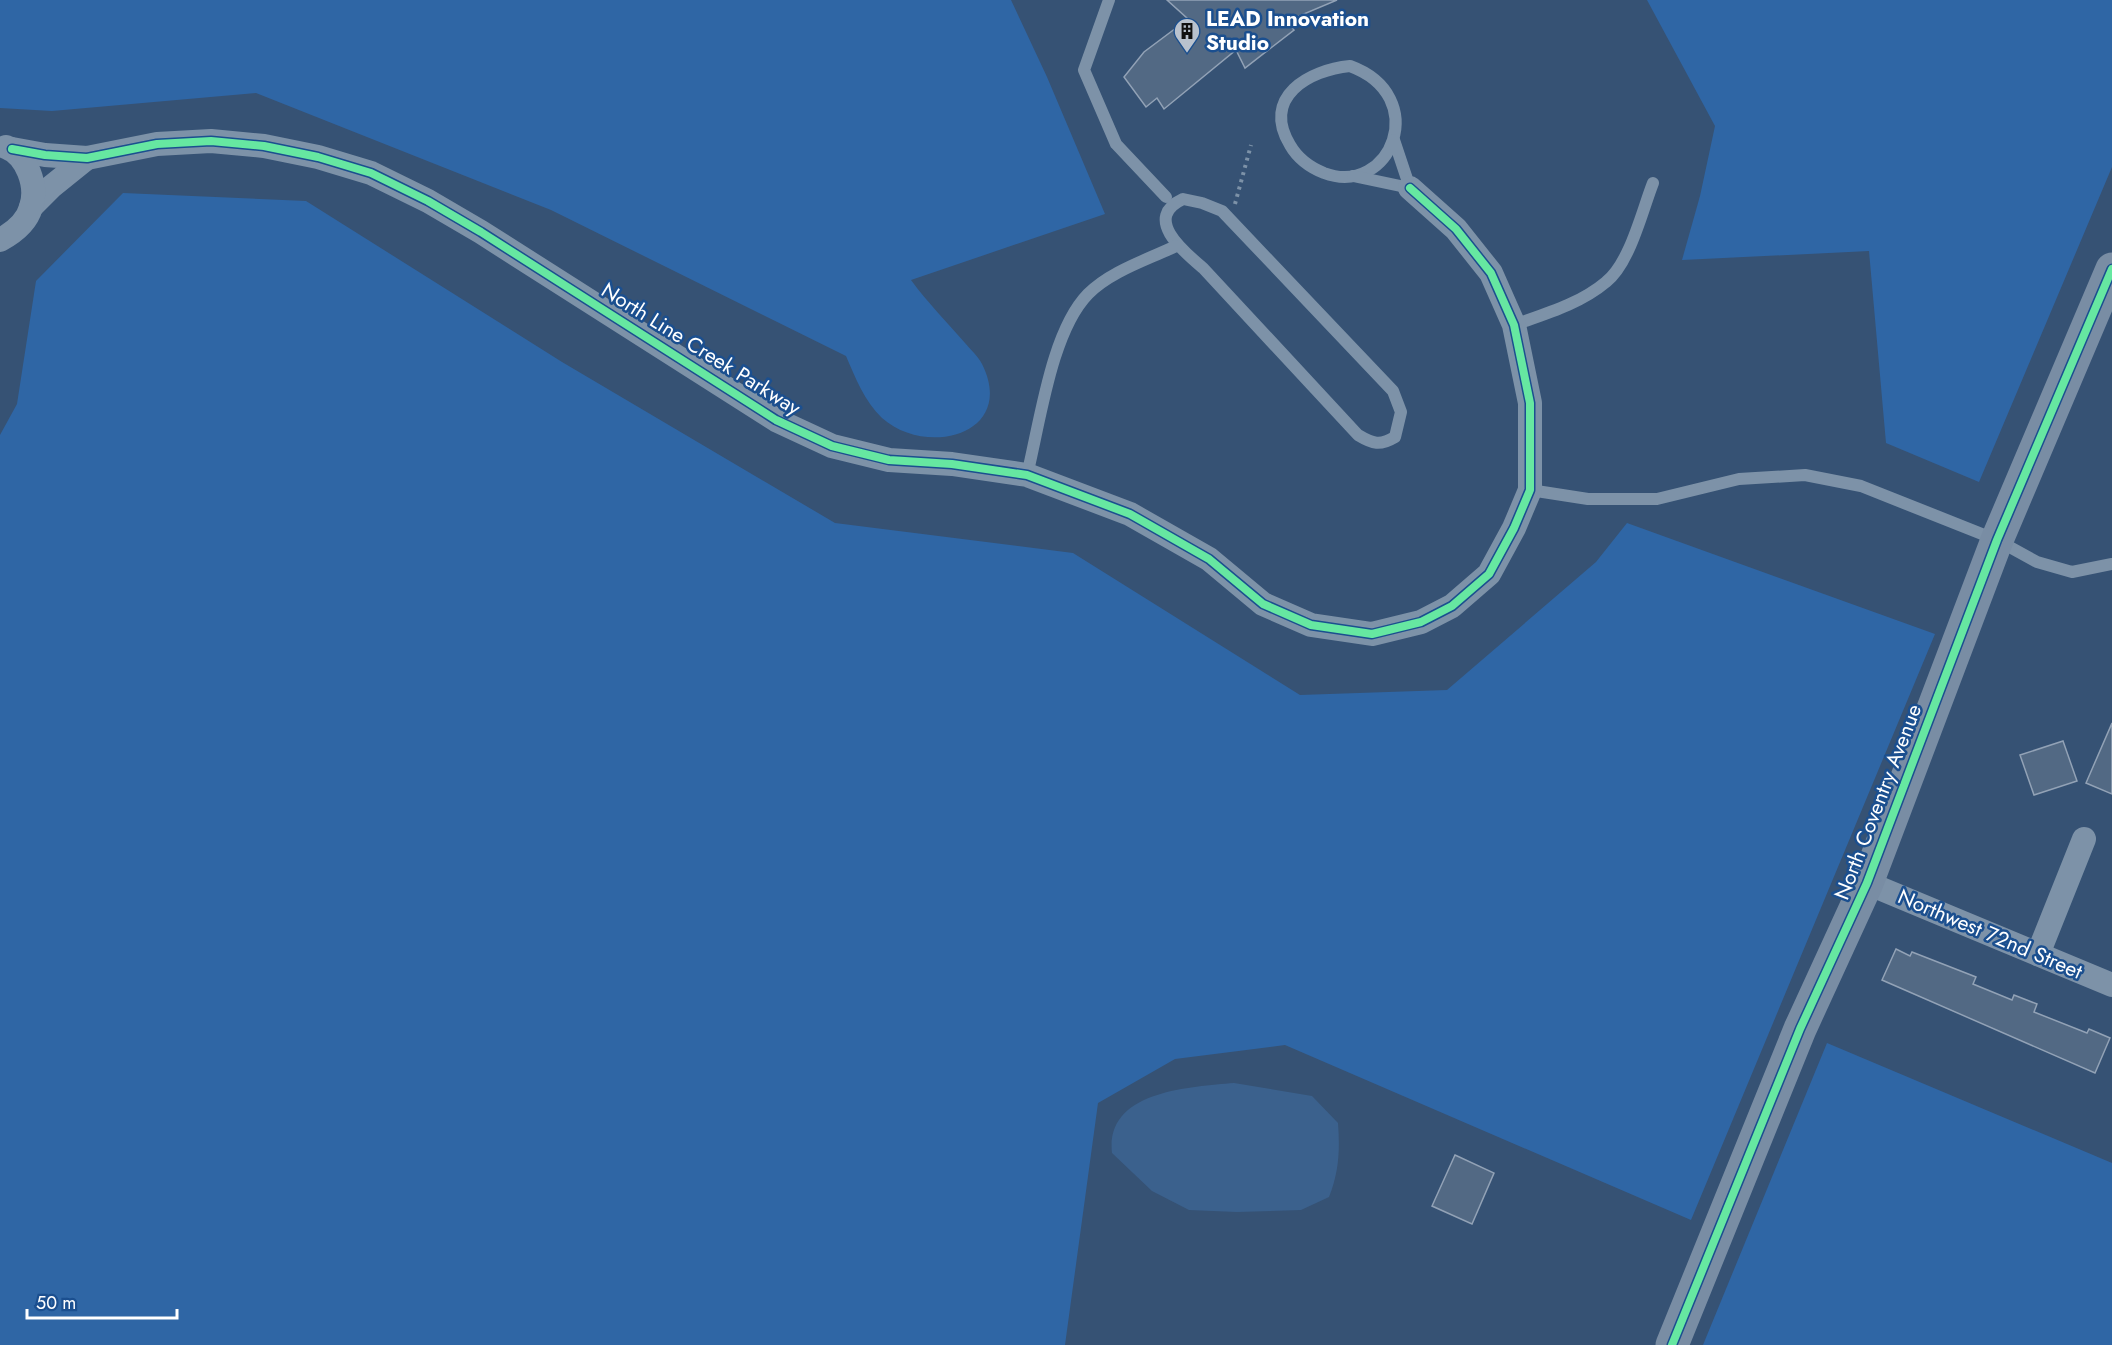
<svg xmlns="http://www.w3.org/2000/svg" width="2112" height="1345" font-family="Jost,sans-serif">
	<rect width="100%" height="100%" fill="#365274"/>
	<!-- green -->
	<g fill="#2f66a5">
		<path d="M0,0H1011L1047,77L1105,214L911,280C927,302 947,322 965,343C970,349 978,356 982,364C1017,434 927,458 882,418C865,402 855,377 846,356L551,210L256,93L52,111L0,108Z"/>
		<path d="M1647,0H2112V167L1979,482L1886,443L1869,251L1682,260L1700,196L1715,126Z"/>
		<path d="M123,193L306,201L562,362L835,523L1073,553L1300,695L1447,690L1596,562L1627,523L1935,634L1691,1220L1285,1045L1175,1059L1098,1103L1065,1345H0V435L17,404L36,281Z"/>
		<path d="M1827,1043L2112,1163V1345H1703Z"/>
	</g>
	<!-- water -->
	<path fill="#3b618d" d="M1234,1083L1312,1096L1338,1123C1340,1150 1339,1172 1329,1197L1301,1210L1237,1212L1189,1210L1152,1191L1112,1153C1105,1091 1189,1087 1234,1083Z"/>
	<!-- building -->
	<g fill="#526984" stroke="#92a2b6" stroke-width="1.5">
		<path d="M1167,0H1337L1287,21L1294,30L1245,68L1236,50L1164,109L1157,98L1146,107L1124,77L1144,52L1188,19Z"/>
		<path d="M2112,723V794L2086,783Z"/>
		<path d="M2063,741L2077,781L2034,795L2020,755Z"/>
		<path d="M1896,949L1910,956L1912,952L1976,977L1973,984L2012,1000L2014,995L2037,1004L2034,1012L2087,1033L2089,1029L2110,1038L2095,1073L1882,980Z"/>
		<path d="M1455,1155L1494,1173L1472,1224L1432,1206Z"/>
	</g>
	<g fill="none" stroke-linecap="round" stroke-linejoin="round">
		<!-- path -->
		<path stroke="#7d92a8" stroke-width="4" stroke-dasharray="3 4.5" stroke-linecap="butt" d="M1235,204L1251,145"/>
		<!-- lane -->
		<g stroke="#7d92a8" stroke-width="12">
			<path d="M1109,0L1084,70L1116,144L1166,197"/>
			<path d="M1350,66C1432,96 1391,198 1324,173C1309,167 1298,159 1290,145C1261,97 1309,70 1350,66Z"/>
			<path d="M1394,140L1410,188"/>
			<path d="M1353,176L1410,188"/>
			<path d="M1183,199L1202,203L1222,211L1393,391L1401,412L1395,437C1380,446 1373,444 1358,435L1203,268C1184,252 1142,218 1183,199Z"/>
			<path d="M1514,325C1545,314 1580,304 1606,282C1630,263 1642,211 1653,183"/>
			<path d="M1027,475C1040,423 1051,332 1088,294C1111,271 1147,260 1176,246"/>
			<path d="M1530,490L1588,499H1657L1739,479L1805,475L1861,486L1997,540L2037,562L2072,572L2112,564"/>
		</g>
		<!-- street -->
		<g stroke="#7d92a8" stroke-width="24">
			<path d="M12,149L45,155L87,158L157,144L211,141L264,146L318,157L371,173L428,201L481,232L776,420L832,446L889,460L952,464L1027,475L1130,514L1209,559L1263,604L1311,625L1372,634L1421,622L1452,606L1489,574L1514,528L1530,490V403L1514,325L1491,273L1456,229L1410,188"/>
			<path d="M31,207L51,187L87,158"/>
			<path d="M0,240C13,233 27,222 31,207C38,186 27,155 6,147"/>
			<path d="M1867,883L2112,985"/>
			<path d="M2038,954L2084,839"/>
		</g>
		<!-- secondary -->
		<path stroke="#798da4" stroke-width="33" d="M1672,1345L1800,1029L1867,883L1997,540L2112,269"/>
		<!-- cycleway casing -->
		<g stroke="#1b4f8f" stroke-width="11">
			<g id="cycleway">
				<path d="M12,149L45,155L87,158L157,144L211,141L264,146L318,157L371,173L428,201L481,232L776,420L832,446L889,460L952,464L1027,475L1130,514L1209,559L1263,604L1311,625L1372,634L1421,622L1452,606L1489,574L1514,528L1530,490V403L1514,325L1491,273L1456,229L1410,188"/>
				<path d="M1672,1345L1800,1029L1867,883L1997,540L2112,269"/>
			</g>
		</g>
		<!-- cycleway -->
		<use href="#cycleway" stroke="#66e7a1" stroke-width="8"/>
	</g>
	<!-- icons -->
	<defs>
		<g id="building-pin" transform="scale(1.35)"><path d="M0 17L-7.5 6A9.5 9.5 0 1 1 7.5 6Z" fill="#b9c2ce" stroke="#1b4f8f"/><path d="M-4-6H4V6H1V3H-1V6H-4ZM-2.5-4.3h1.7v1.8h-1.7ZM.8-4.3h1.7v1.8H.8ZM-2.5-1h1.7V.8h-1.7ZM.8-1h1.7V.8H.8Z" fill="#111"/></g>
	</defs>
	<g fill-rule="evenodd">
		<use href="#building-pin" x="1187" y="31"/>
	</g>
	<g text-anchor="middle" stroke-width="5" stroke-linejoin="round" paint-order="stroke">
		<!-- poi labels -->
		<g font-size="21" font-weight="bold" fill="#fff" stroke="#1b4f8f" text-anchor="start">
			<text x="1206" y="26">LEAD Innovation<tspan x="1206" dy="24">Studio</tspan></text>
		</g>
		<!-- street labels -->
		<g font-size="21" fill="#fff" stroke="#1b4f8f">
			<text transform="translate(701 349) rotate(32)" y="7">North Line Creek Parkway</text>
			<text transform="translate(1878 802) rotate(-69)" y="7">North Coventry Avenue</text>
			<text transform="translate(1990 934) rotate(23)" y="7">Northwest 72nd Street</text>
		</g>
	</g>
	<!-- scale -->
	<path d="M27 1309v9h150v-9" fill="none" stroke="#ffffff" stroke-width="3"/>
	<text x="36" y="1309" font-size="18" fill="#ffffff" stroke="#1b4f8f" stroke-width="4.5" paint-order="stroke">50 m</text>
</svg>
